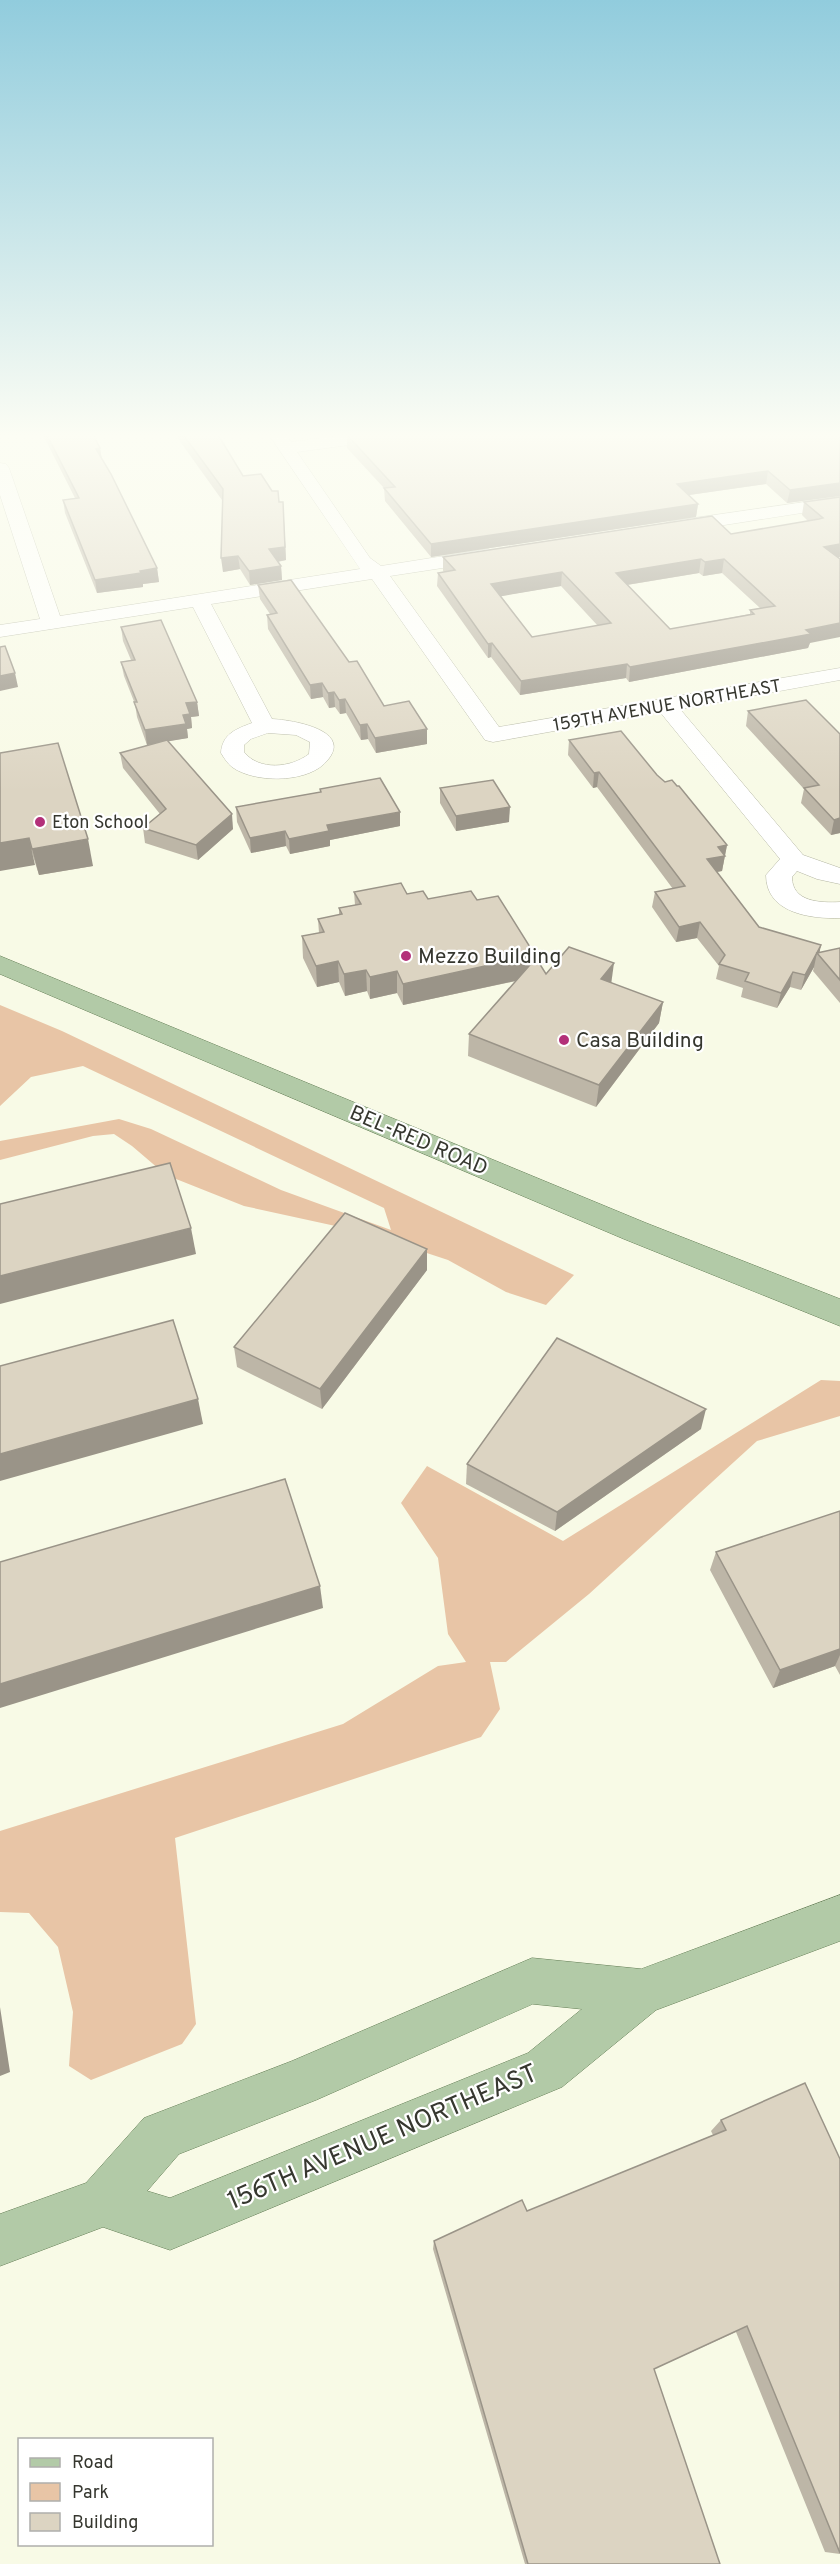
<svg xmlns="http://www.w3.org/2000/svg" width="840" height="2564" font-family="Overpass,sans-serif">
	<rect width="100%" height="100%" fill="#f8fae6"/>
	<!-- green -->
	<g fill="#e8c5a6">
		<path d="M0,1005L62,1031L574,1275L546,1305L506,1292L448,1260L363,1232L244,1206L166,1175L132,1146L114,1134L93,1136L0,1160V1141L119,1119L151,1129L281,1190L391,1230L384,1208L83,1066L31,1077L0,1106Z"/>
		<path d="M821,1380L840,1381V1416L757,1441L589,1594L506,1662H490L500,1709L481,1737L175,1838L196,2024L182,2044L91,2080L69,2066L73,2012L58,1947L29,1913L0,1912V1831L343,1724L438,1666L466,1662L448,1634L438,1558L401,1503L427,1466L563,1541Z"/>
	</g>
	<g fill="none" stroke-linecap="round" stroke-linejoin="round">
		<!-- minor casing -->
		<g stroke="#b3b5a2" stroke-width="1">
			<g id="minor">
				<path d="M268,433H285L291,442L360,433H409L401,438L297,452L370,558L381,566L488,549L495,551L497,555L495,559L488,561L390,576L499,727L840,668V680L680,709L803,855L840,868V884L817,879L797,871L792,877C792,902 820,903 840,902V918C810,919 766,913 766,875L780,859L660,712L493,742L485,740L372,579L211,604L272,719C294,720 358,731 324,764C304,783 254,783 232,767C228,764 224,758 221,753C222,734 236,729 252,723L193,607L0,637V625L40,619L0,495V463L6,464L9,468L60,616L360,569ZM268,733L296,735L310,742L309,754C291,768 259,771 244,752V745L251,739Z"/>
				<path d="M840,497V507L673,533L666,531L664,527L666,523L673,521Z"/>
			</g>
		</g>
		<!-- major casing -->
		<g stroke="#657f57" stroke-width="1">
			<g id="major">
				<path d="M0,956L646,1223L840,1299V1326L624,1239L0,974Z"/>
				<path d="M840,1895V1941L656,2010L562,2087L170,2250L103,2227L0,2266V2214L86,2183L144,2118L292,2061L532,1958L641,1969ZM533,2004L582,2009L528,2053L170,2198L147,2191L179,2154L316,2100Z"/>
			</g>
		</g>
		<!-- minor -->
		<use href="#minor" fill="#fff" fill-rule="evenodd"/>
		<!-- major -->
		<use href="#major" fill="#b2caa7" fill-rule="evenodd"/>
	</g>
	<!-- wall -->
	<g fill="#bdb6a7" fill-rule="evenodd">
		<path d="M42,433H92L100,448L102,460L157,568L159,582L143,584V587L97,593L65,513L63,500L75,498Z"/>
		<path d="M174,433H223L217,434L243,476L272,491L279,502H283L286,560L278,562L281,566L282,580L250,585L240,569L223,572L222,500Z"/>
		<path d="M840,433V496L787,503L766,484L689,495L698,504L696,517L431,557L385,501L384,488L347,448V435Z"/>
		<path d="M840,497L838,558L808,648L629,682L626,678L520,695L491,657L488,658L437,586L438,573L444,572L443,571V557L731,534L808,521L802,515L804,502ZM699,573L703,576L722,573L760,608L750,610V614L670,629L627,585ZM561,586L598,626L532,637L501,596Z"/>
		<path d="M258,585L349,662L384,706L427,729V744L376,753L368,739L361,740L346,713L340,714L335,707L329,708L323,697L311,699L268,629L267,615L270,614L260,599Z"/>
		<path d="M121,627L197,702L199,716L191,717L192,728L187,729L188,738L168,741L233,829L198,860L145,843L143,828L160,814L123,768L120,753L152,744L147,745L137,717L135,704L124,676L121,662L131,660L123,641Z"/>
		<path d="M748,711L840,734V833L831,835L801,803L804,789L746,726Z"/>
		<path d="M569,740L657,775L727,845L722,871L717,872L759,927L821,945L819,953L840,948V1003L813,971L814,967L801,990L790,987L777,1008L741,997L743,988L716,979L719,966L697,938L676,942L652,907L655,892L673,889L597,787L593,788L568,755Z"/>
		<path d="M0,753L93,866L39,875Z"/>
		<path d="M440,788L509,822L456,831L440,803Z"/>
		<path d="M320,789L400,826L330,840V846L290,854L286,846L251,853L237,822L236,807L320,792Z"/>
		<path d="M354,892L407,894L428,899L477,900L534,960L546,974L611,983L663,1002L659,1023L596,1107L468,1056L469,1034L516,981L403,1005L397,993L370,999L367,991L345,996L339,982L317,987L303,958L302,936L319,933L318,919L339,915V908L355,905Z"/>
		<path d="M427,1249V1270L322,1409L237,1367L234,1347Z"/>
		<path d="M701,1429L555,1531L466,1484L467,1464Z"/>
		<path d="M840,1511V1675L835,1666L773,1688L710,1570L716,1552Z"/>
		<path d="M805,2083L840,2554L825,2552L736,2332L654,2369L720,2564H525L433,2249L434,2241L527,2211L713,2135L711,2131L721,2120Z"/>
	</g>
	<!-- shaded-wall -->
	<g fill="#9a9488">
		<path d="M100,448L102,461L96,449Z"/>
		<path d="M768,471L766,484L675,497L677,484Z"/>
		<path d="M840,483V496L787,503L790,490Z"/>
		<path d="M283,502L286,560L270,563L269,549Z"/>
		<path d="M698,504L696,517L431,557V544Z"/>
		<path d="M840,544V557L821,560L824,547Z"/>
		<path d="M238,556L240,569L223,572L221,558Z"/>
		<path d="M701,559L699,573L614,587L616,573Z"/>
		<path d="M724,559L722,573L703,576L705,562Z"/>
		<path d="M281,566L282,580L250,585L249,571Z"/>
		<path d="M157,568L159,582L143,584V587L97,593L95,580Z"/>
		<path d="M562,572L561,586L491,598V584Z"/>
		<path d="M840,623V637L810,643L808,648L629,682L630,667Z"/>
		<path d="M492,643L491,657L488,658V644Z"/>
		<path d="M627,664L626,678L520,695L521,681Z"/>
		<path d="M15,673L18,687L0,691V676Z"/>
		<path d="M322,683L323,697L311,699L310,685Z"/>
		<path d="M334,692L335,707L329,708L328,693Z"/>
		<path d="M345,699L346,713L340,714L339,700Z"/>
		<path d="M197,702L199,716L191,717L192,728L187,729L188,738L147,745L145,730L183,715L186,703Z"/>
		<path d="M367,724L368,739L361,740L360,725Z"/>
		<path d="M427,729V744L376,753L375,738Z"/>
		<path d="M599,772L597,787L593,788L594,773Z"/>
		<path d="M510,807L509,822L456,831V816Z"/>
		<path d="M400,812V826L330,840V846L290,854L289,839L327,825Z"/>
		<path d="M232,814L233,829L198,860L196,845Z"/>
		<path d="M840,818V833L831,835L834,820Z"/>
		<path d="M285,831L286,846L251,853L250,838Z"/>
		<path d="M29,838L35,865L0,871V843Z"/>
		<path d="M88,839L93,866L39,875L32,849Z"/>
		<path d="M727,845L722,871L705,874L707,859L718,847Z"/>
		<path d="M700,922L697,938L676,942L679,927Z"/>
		<path d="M821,945L819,955L817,953L814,967L801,990L805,975Z"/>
		<path d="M535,955L533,977L403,1005V984Z"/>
		<path d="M338,961L339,982L317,987L316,966Z"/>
		<path d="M614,963L611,985L601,979Z"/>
		<path d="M366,970L367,991L345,996L344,974Z"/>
		<path d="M397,971V993L370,999V977Z"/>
		<path d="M793,972L790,987L777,1008L781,993Z"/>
		<path d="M663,1002L659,1023L596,1107L599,1085Z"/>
		<path d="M191,1228L196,1254L0,1304V1276Z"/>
		<path d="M427,1249V1270L322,1409L320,1389Z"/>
		<path d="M198,1399L203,1424L0,1481V1454Z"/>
		<path d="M706,1409L701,1429L555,1531L557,1512Z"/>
		<path d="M320,1586L323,1608L0,1708V1684Z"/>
		<path d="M840,1649V1655L835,1666L773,1688L780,1670Z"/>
		<path d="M0,2007L10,2072L0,2076Z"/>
	</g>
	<!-- building -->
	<g fill="#dcd4c2" stroke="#9a9488" stroke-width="1.5" fill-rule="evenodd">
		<path d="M46,433H92L100,448L96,449L111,474L157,568L140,571L141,573L95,580L63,500L79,498Z"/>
		<path d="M182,433H217L243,476L261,474L272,491H278L279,502H283L285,547L269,549L281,566L249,571L238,556L221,558L223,489Z"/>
		<path d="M359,433H840V483L790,490L768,471L677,484L698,504L431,544L384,488L395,487L347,435Z"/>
		<path d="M840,497V544L824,547L840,559V623L806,630L811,634L630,667L627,664L521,681L492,643L488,644L438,573L455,570L443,557L712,516L731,534L819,519L823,518L804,502ZM701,559L705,562L724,559L775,606L750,610L754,614L670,629L616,573ZM562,572L611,623L532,637L491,584Z"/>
		<path d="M291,580L349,662L357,661L384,706L409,701L427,729L375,738L367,724L360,725L345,699L339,700L334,692L328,693L322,683L310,685L267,615L277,613L258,585Z"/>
		<path d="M161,620L197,702L186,703L190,714L183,715L186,724L145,730L134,702H137L121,662L135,660L121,627Z"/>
		<path d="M5,646L15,673L0,676V647Z"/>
		<path d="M806,700L840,734V818L834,820L804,788L819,785L748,711Z"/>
		<path d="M621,731L657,775L665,782L672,780L677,786H679L727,845L718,847L725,856L707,859L759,927L821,945L805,975L793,972L781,993L745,981L749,973L719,964L725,955L700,922L679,927L655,892L685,886L599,772L594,773L569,740Z"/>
		<path d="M167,740L232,814L196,845L143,828L166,809L120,753Z"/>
		<path d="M58,743L88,839L32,849L29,838L0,843V753Z"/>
		<path d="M380,778L400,812L327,825L329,831L289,839L285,831L250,838L236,807L321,792L320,789Z"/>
		<path d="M493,780L510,807L456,816L440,788Z"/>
		<path d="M401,883L407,894L423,891L428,899L471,891L477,900L498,896L535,955L403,984L397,971L370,977L366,970L344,974L338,961L316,966L302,936L324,932L318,919L342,914L339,908L361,904L354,892Z"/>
		<path d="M569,947L614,963L601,979L663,1002L599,1085L469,1034L536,958L546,974Z"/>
		<path d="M840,948V980L817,953Z"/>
		<path d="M170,1163L191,1228L0,1276V1204Z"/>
		<path d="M345,1213L427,1249L320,1389L234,1347Z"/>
		<path d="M173,1320L198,1399L0,1454V1366Z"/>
		<path d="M557,1338L706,1409L557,1512L467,1464Z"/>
		<path d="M285,1479L320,1586L0,1684V1562Z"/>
		<path d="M840,1511V1649L780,1670L716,1552Z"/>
		<path d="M805,2083L840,2159V2553L747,2326L654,2369L720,2564H528L434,2241L522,2200L527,2211L726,2130L721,2120Z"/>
	</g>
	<!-- sky -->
	<linearGradient id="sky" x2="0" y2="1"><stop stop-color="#91ccdd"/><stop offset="0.55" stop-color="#fcfdf4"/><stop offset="1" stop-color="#fcfdf4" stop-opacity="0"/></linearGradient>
	<rect width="840" height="792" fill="url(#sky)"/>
	<!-- markers -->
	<g fill="#b33079" stroke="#fff" stroke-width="2">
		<circle cx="40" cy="822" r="6"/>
		<circle cx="406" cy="956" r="6"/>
		<circle cx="564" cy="1040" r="6"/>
	</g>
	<g text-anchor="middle" stroke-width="4.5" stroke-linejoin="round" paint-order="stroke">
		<!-- far-street labels -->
		<g font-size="18" fill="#36372f" stroke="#fff">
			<text transform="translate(667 705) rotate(-10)" y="6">159TH AVENUE NORTHEAST</text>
		</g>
		<!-- far-poi labels -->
		<g font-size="18" fill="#36372f" stroke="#fff" text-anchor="start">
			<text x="52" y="828">Eton School</text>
		</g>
		<!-- poi labels -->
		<g font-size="21" fill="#36372f" stroke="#fff" text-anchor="start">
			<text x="418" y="963">Mezzo Building</text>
			<text x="576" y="1047">Casa Building</text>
		</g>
		<!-- street labels -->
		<g font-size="21" fill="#36372f" stroke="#fff">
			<text transform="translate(419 1140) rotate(23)" y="7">BEL-RED ROAD</text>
		</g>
		<!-- near-street labels -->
		<g font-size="26" fill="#36372f" stroke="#fff">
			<text transform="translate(382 2136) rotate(-23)" y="9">156TH AVENUE NORTHEAST</text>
		</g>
	</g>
	<!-- legend -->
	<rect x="18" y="2438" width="195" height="108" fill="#ffffff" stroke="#afafac" stroke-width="1.5"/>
	<rect x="30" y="2458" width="30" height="9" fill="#b2caa7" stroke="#afafac" stroke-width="1.5"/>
	<text x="72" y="2468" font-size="18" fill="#36372f">Road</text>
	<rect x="30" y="2483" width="30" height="18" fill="#e8c5a6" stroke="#afafac" stroke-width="1.5"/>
	<text x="72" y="2498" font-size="18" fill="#36372f">Park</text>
	<rect x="30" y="2513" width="30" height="18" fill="#dcd4c2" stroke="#afafac" stroke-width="1.5"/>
	<text x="72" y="2528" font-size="18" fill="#36372f">Building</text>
</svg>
